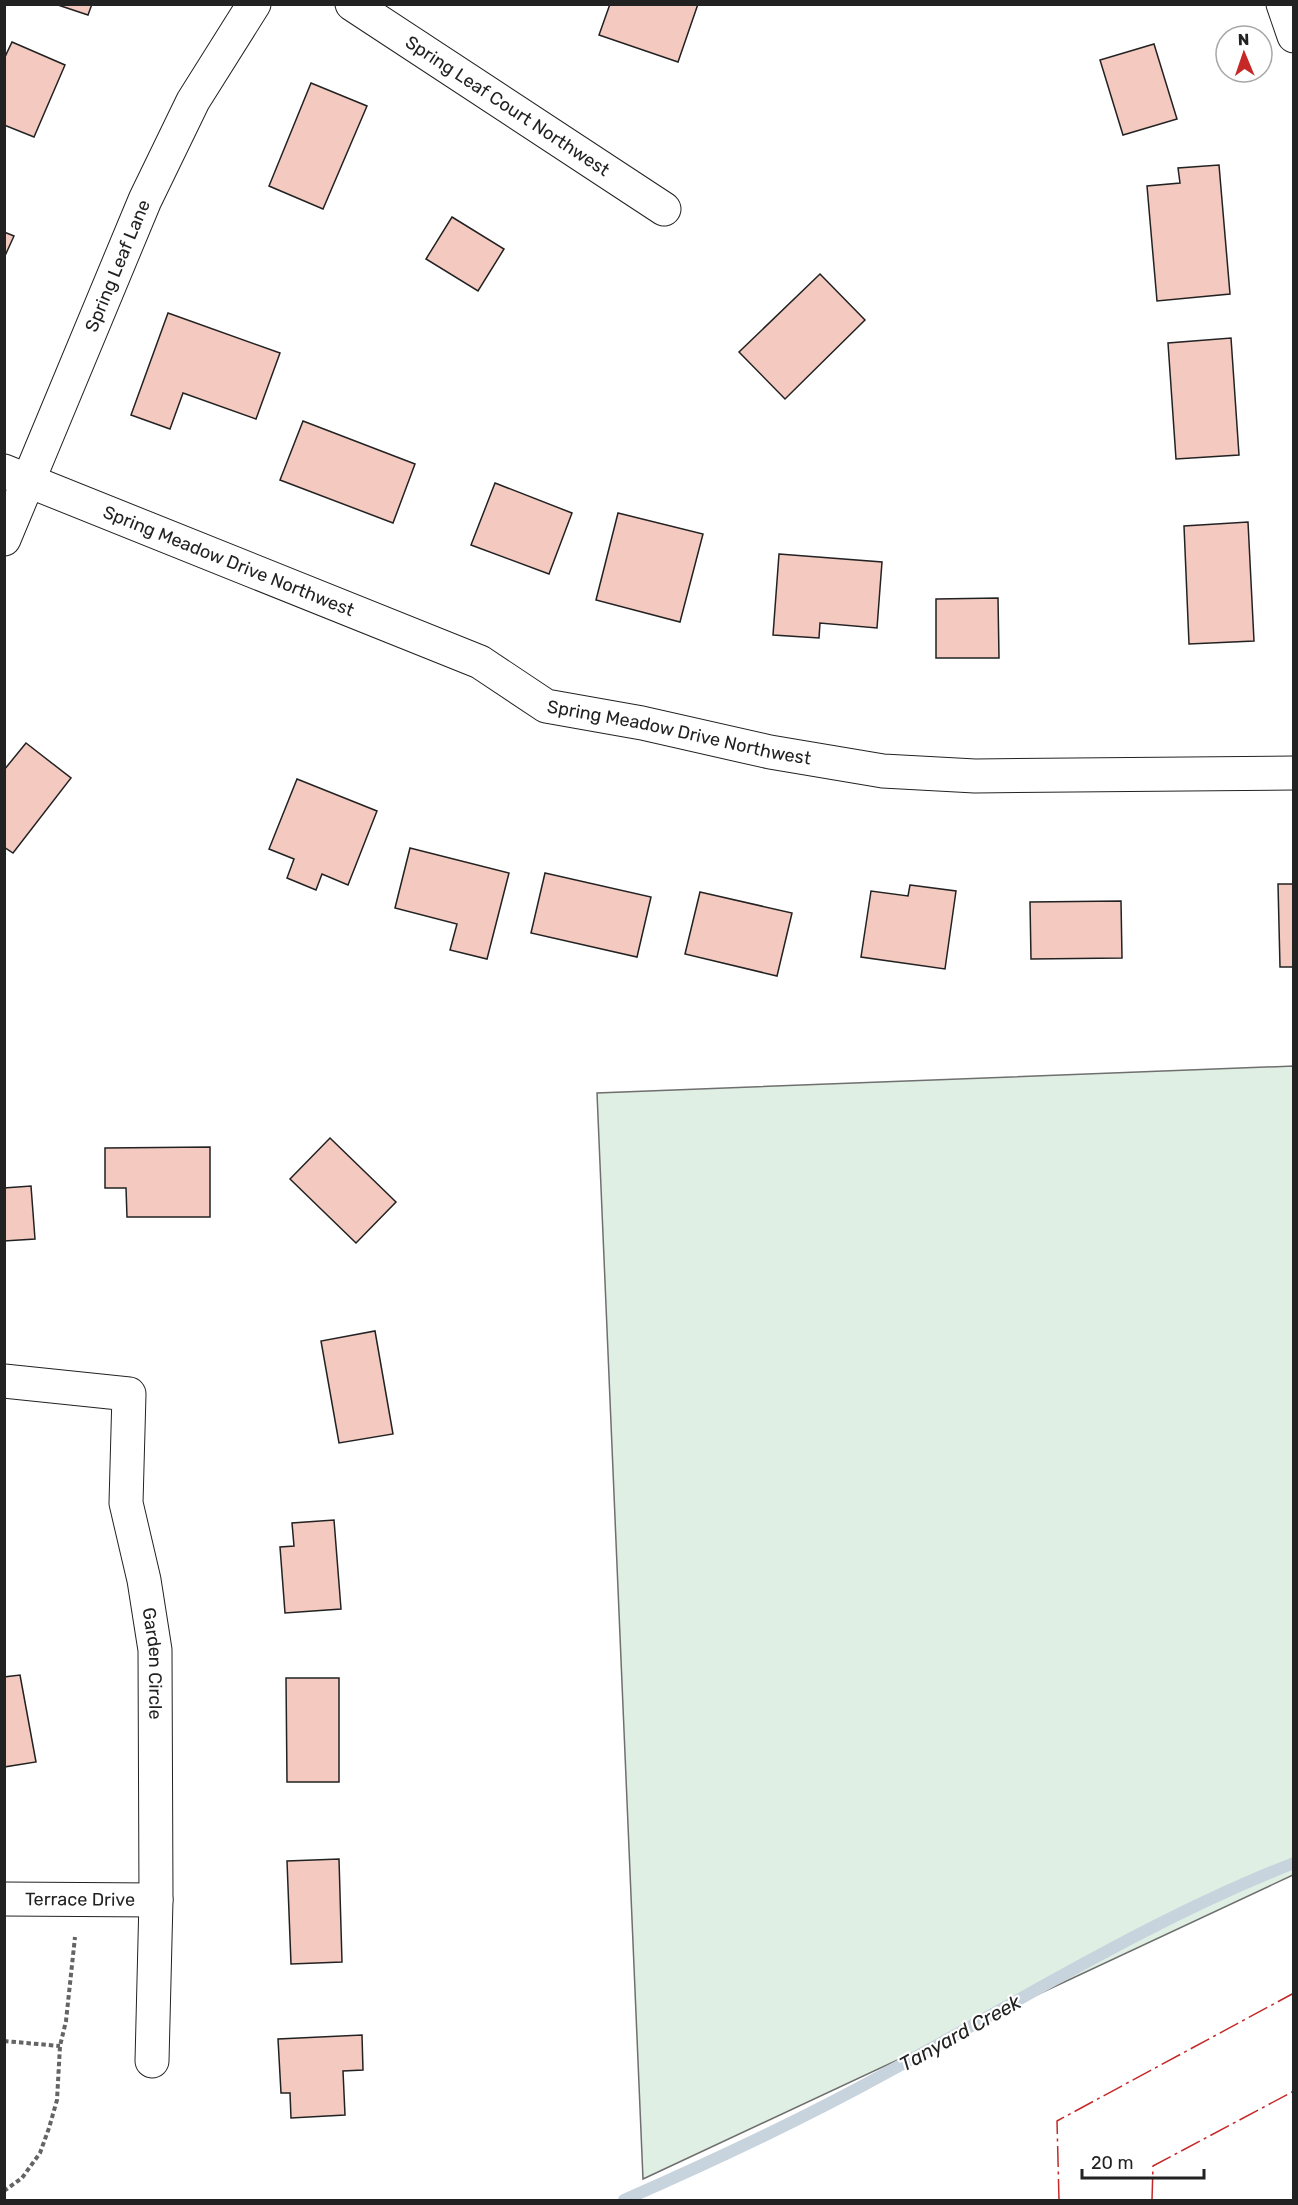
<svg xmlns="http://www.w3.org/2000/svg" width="1298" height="2205" font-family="Rubik,sans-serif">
	<rect width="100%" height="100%" fill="#fff"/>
	<!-- green -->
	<path fill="#e0efe3" stroke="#6f6f6f" stroke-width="1.5" d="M1294,1066L1293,1875L643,2179L597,1093Z"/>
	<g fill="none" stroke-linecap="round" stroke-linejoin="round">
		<!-- stream -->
		<path stroke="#c7d3dd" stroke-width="12" d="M624,2200C713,2161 801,2120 886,2073C1020,2001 1151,1919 1294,1863"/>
	</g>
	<!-- building -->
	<g fill="#f3c9c0" stroke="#222" stroke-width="1.5">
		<path d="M55,4H92L88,15Z"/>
		<path d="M610,4H698L678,62L599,35Z"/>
		<path d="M12,42L65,65L34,137L4,125V59Z"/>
		<path d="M1154,44L1177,119L1123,135L1100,60Z"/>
		<path d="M311,83L367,106L323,209L269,186Z"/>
		<path d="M1219,165L1230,294L1157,301L1147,186L1180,183L1178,168Z"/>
		<path d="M452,217L504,249L478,291L426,259Z"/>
		<path d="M4,232L14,236L4,258Z"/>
		<path d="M820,274L865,320L785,399L739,352Z"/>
		<path d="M168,313L280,353L256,419L183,393L170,429L131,415Z"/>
		<path d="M1231,338L1239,455L1176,459L1168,343Z"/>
		<path d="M303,421L415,464L393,523L280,480Z"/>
		<path d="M495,483L572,513L549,574L471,545Z"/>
		<path d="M618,513L703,534L680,622L596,600Z"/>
		<path d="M1248,522L1254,641L1189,644L1184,526Z"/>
		<path d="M779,554L882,562L877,628L820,623L819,638L773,635Z"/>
		<path d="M998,598L999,658H936V599Z"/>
		<path d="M26,743L71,778L13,853L4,847V770Z"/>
		<path d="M297,779L377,811L348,885L322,874L316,890L287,878L294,859L269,849Z"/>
		<path d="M410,848L509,873L487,959L450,950L457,924L395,908Z"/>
		<path d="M545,873L651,897L637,957L531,933Z"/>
		<path d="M1278,884H1294V967H1280Z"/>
		<path d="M910,885L956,891L945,969L861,957L871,891L908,896Z"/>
		<path d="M700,892L792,913L777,976L685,954Z"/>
		<path d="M1121,901L1122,958L1031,959L1030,902Z"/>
		<path d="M330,1138L396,1202L356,1243L290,1179Z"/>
		<path d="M210,1147V1217H127L126,1188H105V1148Z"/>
		<path d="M31,1186L35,1239L4,1241V1188Z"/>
		<path d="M375,1331L393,1434L339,1443L321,1341Z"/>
		<path d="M334,1520L341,1609L285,1613L280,1547L294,1546L292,1523Z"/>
		<path d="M20,1675L36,1762L4,1767V1677Z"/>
		<path d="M286,1678H339V1782H287Z"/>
		<path d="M339,1859L342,1962L291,1964L287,1861Z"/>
		<path d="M362,2035L363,2070L343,2071L345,2115L291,2118L290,2093H281L278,2039Z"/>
	</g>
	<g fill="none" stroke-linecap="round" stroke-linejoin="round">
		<!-- minor casing -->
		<g stroke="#222" stroke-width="35">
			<g id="minor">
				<path id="s1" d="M352,4L664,209"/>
				<path d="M1283,4L1294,36"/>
				<path id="s2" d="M4,471L480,662L546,706L642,723L770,752L883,771L975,776L1294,773"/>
				<path id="s3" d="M4,539L145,200L193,101L254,4"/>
				<path id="s4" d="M4,1381L129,1394L126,1503L144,1580L155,1650L156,1900L152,2061"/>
				<path id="s5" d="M4,1899L156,1900"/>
			</g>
		</g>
		<!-- path -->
		<g stroke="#646464" stroke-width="4" stroke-dasharray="4.5 3" stroke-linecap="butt">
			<path d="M4,2041L60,2046"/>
			<path d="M4,2191L22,2178L40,2153L49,2128L57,2100L60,2046L66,2021L75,1937"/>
		</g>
		<!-- minor -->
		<use href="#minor" stroke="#fff" stroke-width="33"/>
		<!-- power -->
		<g stroke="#c62828" stroke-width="1.5" stroke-dasharray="21 4.5 3 4.5" stroke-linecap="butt">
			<path d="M1059,2200L1057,2121L1294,1993"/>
			<path d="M1152,2200L1153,2166L1294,2091"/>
		</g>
	</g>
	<g text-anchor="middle" stroke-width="4.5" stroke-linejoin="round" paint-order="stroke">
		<!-- street labels -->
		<g font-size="18" fill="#222" stroke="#fff">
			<text dy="6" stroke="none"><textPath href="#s1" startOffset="186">Spring Leaf Court Northwest</textPath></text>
			<text dy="6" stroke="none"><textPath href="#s3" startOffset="296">Spring Leaf Lane</textPath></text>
			<text dy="6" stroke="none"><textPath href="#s2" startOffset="242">Spring Meadow Drive Northwest</textPath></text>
			<text dy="6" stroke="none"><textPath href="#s2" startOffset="728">Spring Meadow Drive Northwest</textPath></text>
			<text dy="6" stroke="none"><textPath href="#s4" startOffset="398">Garden Circle</textPath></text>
			<text dy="6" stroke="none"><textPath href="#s5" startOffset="76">Terrace Drive</textPath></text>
		</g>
		<!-- water labels -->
		<g font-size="20" font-style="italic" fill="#222" stroke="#fff">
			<text transform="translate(960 2033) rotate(-29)" y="7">Tanyard Creek</text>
		</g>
	</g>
	<!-- border -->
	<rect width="1298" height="2205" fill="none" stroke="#222222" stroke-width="12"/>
	<!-- north arrow -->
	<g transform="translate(1244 54) rotate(358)"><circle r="28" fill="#ffffff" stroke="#a7a7a7" stroke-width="1.5"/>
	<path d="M0-4.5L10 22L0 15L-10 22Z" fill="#c62828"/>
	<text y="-9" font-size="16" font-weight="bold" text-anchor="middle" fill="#222222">N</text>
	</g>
	<!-- scale -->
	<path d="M1082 2169v9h122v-9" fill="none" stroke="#222222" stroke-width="3"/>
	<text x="1091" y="2169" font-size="18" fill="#222222" stroke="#ffffff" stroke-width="4.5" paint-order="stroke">20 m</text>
</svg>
